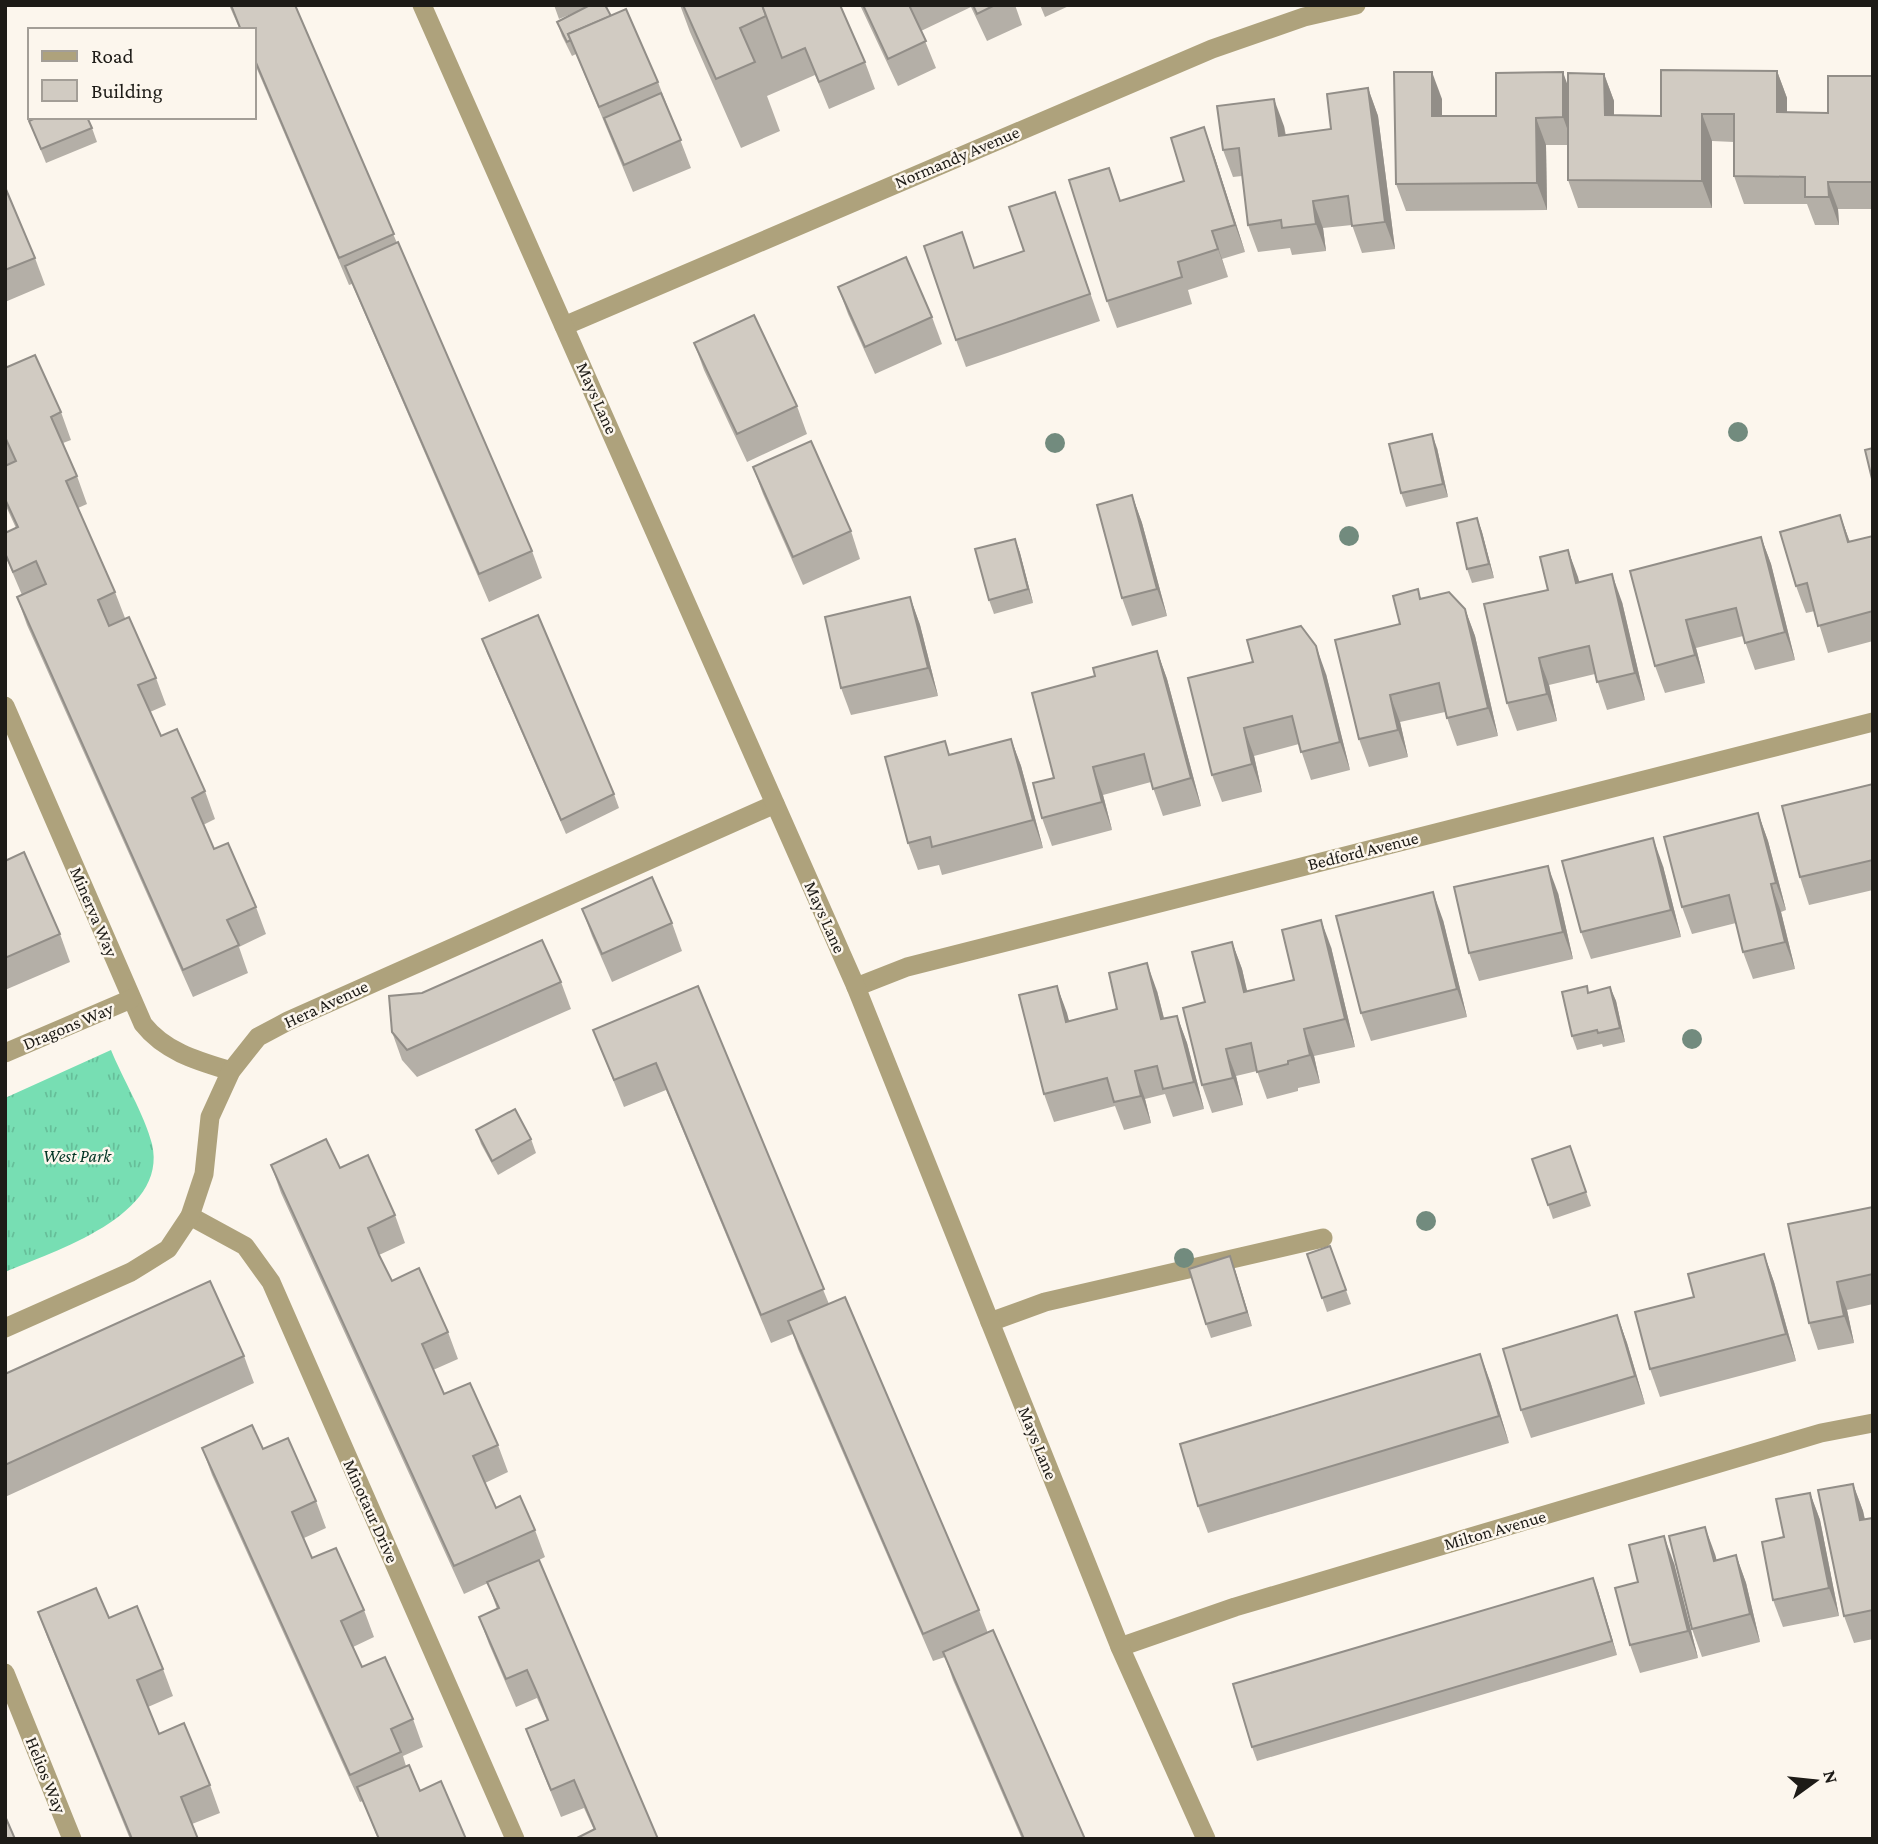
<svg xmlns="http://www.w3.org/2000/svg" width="1878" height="1844" font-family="'Crimson Pro',serif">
	<defs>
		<pattern id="grass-tufts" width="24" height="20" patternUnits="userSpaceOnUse" patternTransform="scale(1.75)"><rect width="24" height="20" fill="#77deb3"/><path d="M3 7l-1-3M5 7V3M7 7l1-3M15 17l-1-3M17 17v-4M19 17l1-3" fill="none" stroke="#66be99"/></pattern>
	</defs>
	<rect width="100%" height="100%" fill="#fcf6ed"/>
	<!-- grass -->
	<path fill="url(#grass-tufts)" d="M111,1050C122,1077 145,1116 152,1144C169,1216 54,1251 5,1272V1098Z"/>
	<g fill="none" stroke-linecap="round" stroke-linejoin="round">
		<!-- service -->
		<path stroke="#aea27c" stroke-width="19" d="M990,1322L1045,1302L1323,1238"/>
		<!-- minor -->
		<g stroke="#aea27c" stroke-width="19">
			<path d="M564,326L1212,49L1304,17L1356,5"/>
			<path d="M5,706L143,1024C165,1052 198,1061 231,1071"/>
			<path d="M856,987L907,967L1873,722"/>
			<path d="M5,1053L131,999"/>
			<path d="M190,1216L245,1246L271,1282L515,1839"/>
			<path d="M5,1328L131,1272L168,1249L190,1216L204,1174L210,1117L231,1071L258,1037L288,1021L775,804"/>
			<path d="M1120,1647L1235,1607L1821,1433L1873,1423"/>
			<path d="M5,1673L72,1839"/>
		</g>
		<!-- tertiary -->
		<path stroke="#aea27c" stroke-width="19" d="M422,5L856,987L1120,1647L1206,1839"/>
	</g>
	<!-- trees -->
	<g fill="#728b7e">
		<circle cx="1738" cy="432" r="10"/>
		<circle cx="1055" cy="443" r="10"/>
		<circle cx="1349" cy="536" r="10"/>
		<circle cx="1692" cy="1039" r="10"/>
		<circle cx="1426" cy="1221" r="10"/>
		<circle cx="1184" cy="1258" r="10"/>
	</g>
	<!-- wall -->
	<g fill="#b4afa7">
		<path d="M229,5H295L397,243L532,551L542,578L489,602L352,284L349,285L254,62V30H240Z"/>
		<path d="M554,5H606L611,16L658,82L691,168L633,192L576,54L572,56L562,36L557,22L581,10L559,19Z"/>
		<path d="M680,5H840L865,62L875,89L829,109L815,75L767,96L780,131L741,148L690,32Z"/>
		<path d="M860,5H1015L1022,25L987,41L971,7L921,31L936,68L898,86Z"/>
		<path d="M1040,5H1071L1045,17Z"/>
		<path d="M1777,71L1787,98V112L1828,113L1873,76V209H1838L1839,225H1815L1807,204H1744L1734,176V142L1712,141V208H1578L1568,180V145H1546L1547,210L1406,211L1396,184L1442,99V116H1496L1604,74L1614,101V115L1661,116Z"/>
		<path d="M1368,88L1378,116L1395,249L1362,253L1352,225L1323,228L1326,251L1292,255L1290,248L1258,252L1248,225L1242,176L1233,177L1223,150L1284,126L1286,135L1331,129Z"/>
		<path d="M29,121L92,128L97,142L46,163Z"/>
		<path d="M1214,155L1245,252L1222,259L1228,277L1188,290L1192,304L1117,328L1107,301L1121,201L1184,181Z"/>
		<path d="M5,187L35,258L45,285L5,302Z"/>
		<path d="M1055,192L1100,321L966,367L956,340L975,268L1024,251Z"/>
		<path d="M838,287L932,317L942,344L875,374L848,314Z"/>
		<path d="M694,343L797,406L807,434L747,462L704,370Z"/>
		<path d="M5,368L61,412L71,440L63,443L77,476L87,504L78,508L115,592L125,618L156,678L166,705L150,712L161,736L205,791L215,819L203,825L214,849L256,907L266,934L239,947L248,973L193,997L27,625L17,597L22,595L5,555V533L16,528L5,504Z"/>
		<path d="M1437,448L1448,497L1406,507L1401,493Z"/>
		<path d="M753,467L851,531L860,559L803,585L763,494Z"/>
		<path d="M1132,495L1142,523L1167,616L1132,626L1122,598Z"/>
		<path d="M1840,515L1850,542L1873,536V641L1828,653L1815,611L1806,613L1796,586Z"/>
		<path d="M1477,518L1482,532L1494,578L1472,583L1467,569Z"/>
		<path d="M1761,537L1771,564L1795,660L1755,670L1743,636L1696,648L1705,683L1665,693L1655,666L1630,571Z"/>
		<path d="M1015,539L1020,553L1033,603L994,614L989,600Z"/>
		<path d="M1568,550L1579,582L1622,602L1645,700L1607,710L1595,674L1549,685L1557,721L1517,731L1507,703L1548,590Z"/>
		<path d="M1418,589L1421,599L1465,609L1475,636L1498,736L1457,746L1445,712L1400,722L1408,757L1369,767L1359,739L1400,624Z"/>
		<path d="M910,597L920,625L938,696L851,715L841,688Z"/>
		<path d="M482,639L614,794L619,808L566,834L487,653Z"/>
		<path d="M1157,651L1167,679L1201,806L1163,816L1151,782L1103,795L1112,830L1052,846L1042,818L1054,778L1095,676Z"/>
		<path d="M1326,674L1350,770L1311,780L1299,744L1254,756L1262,792L1222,802L1212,775L1188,678Z"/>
		<path d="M1011,739L1021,766L1043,848L942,875L939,865L918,870L908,843L950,754Z"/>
		<path d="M1873,784V890L1809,905L1800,877Z"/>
		<path d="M1758,813L1768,841L1786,910L1781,912L1795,969L1753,979L1743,952L1736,923L1692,934L1682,907Z"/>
		<path d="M5,861L60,934L70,962L5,990Z"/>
		<path d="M1663,866L1681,937L1591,959L1581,932Z"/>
		<path d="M1558,893L1573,959L1479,981L1469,953Z"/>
		<path d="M582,909L672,923L682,951L612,982L592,936Z"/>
		<path d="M1443,920L1467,1017L1371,1041L1361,1013Z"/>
		<path d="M1232,942L1242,969L1247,992L1294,980L1331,947L1355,1047L1314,1056L1320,1083L1298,1088V1091L1267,1099L1257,1071L1236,1076L1243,1105L1212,1113L1202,1085L1205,1002Z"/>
		<path d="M561,982L571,1009L417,1077L402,1060L392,1032Z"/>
		<path d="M698,986L829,1304L979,1610L988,1633L1085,1839H1022L953,1680L945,1657L933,1661L798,1349L793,1334L771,1343L666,1090L624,1107L593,1030Z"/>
		<path d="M1057,986L1069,1021L1117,1009L1157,991L1164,1018L1177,1016L1187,1043L1204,1109L1173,1117L1165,1094L1145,1099L1151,1123L1124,1130L1115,1106L1054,1122L1044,1094Z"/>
		<path d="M1610,987L1616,1001L1625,1042L1603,1047L1602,1044L1577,1050L1572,1036L1589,993Z"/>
		<path d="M476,1130L531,1139L536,1153L498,1175L481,1144Z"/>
		<path d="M1570,1146L1591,1206L1553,1219L1532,1159Z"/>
		<path d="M271,1165L395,1215L405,1243L379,1255L392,1281L448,1332L458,1359L433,1370L444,1394L498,1445L508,1472L485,1483L496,1508L535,1530L545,1557L539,1560L658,1839L594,1830L584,1808L561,1817L536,1756L526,1729L547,1720L537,1698L516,1707L489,1644L479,1617L497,1609L488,1583L464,1594L281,1193Z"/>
		<path d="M1873,1207V1304L1847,1310L1854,1343L1818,1350L1809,1323Z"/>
		<path d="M1330,1246L1351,1304L1327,1312L1307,1254Z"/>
		<path d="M1764,1254L1774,1282L1796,1361L1660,1397L1650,1369Z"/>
		<path d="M1235,1270L1252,1326L1211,1338L1206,1324Z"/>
		<path d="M1617,1315L1627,1343L1645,1404L1531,1438L1521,1410Z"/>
		<path d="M244,1356L254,1383L5,1497V1374Z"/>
		<path d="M1490,1381L1509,1443L1208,1533L1198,1506Z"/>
		<path d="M202,1448L263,1449L316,1501L326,1528L304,1538L312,1558L364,1610L374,1637L353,1647L362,1667L413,1719L423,1747L403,1756L406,1766L420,1791L466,1839H378L363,1801L360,1802L212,1475Z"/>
		<path d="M1853,1484L1863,1511L1865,1519L1873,1518V1639L1854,1643L1844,1616Z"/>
		<path d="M1810,1493L1820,1520L1839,1616L1783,1627L1773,1600L1784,1537Z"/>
		<path d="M1715,1554L1716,1560L1736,1555L1746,1583L1760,1642L1702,1657L1692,1629Z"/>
		<path d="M1674,1563L1698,1658L1640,1673L1630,1645L1638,1582Z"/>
		<path d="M1593,1578L1617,1655L1257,1761L1252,1747Z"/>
		<path d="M38,1612L109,1618L163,1669L173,1696L148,1707L159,1734L210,1785L220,1813L192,1824L198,1839H130L48,1639Z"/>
	</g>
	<!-- shaded-wall -->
	<g fill="#928e88">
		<path d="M1777,71L1787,98V140L1777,112Z"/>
		<path d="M1432,72L1442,99V144L1432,116Z"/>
		<path d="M1563,72L1573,100V145L1563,117Z"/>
		<path d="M1604,74L1614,101V143L1605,115Z"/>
		<path d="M1368,88L1378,116L1395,249L1385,222Z"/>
		<path d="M1274,99L1284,126L1289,164L1279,136Z"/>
		<path d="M1702,114L1712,141V208L1702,181Z"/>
		<path d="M1536,118L1546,145L1547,210L1537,183Z"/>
		<path d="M1204,127L1214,155L1245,252L1235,225Z"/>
		<path d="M1828,182L1838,209L1839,225L1829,197Z"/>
		<path d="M1313,201L1323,228L1326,251L1316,224Z"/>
		<path d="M1212,231L1222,259L1228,277L1218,249Z"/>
		<path d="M1432,434L1437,448L1448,497L1443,484Z"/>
		<path d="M1132,495L1142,523L1167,616L1157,589Z"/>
		<path d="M1840,515L1850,543L1848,542Z"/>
		<path d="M1477,518L1482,532L1494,578L1489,564Z"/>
		<path d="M1761,537L1771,564L1795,660L1785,632Z"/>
		<path d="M1015,539L1020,553L1033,603L1028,589Z"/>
		<path d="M1568,550L1578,577L1586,610L1576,583Z"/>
		<path d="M1612,574L1622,602L1645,700L1635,673Z"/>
		<path d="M910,597L920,625L938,696L928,668Z"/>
		<path d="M1465,609L1475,636L1498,736L1488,708Z"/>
		<path d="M1686,620L1696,648L1705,683L1695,655Z"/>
		<path d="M1316,646L1326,674L1350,770L1340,742Z"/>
		<path d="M1157,651L1167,679L1201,806L1191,778Z"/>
		<path d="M1539,658L1549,685L1557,721L1547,694Z"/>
		<path d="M1390,695L1400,722L1408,757L1398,730Z"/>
		<path d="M1244,728L1254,756L1262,792L1252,764Z"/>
		<path d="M1011,739L1021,766L1043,848L1033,820Z"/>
		<path d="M1093,767L1103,795L1112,830L1102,802Z"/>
		<path d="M1758,813L1768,841L1786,910L1776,883Z"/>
		<path d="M1653,838L1663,866L1681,937L1671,910Z"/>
		<path d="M1548,866L1558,893L1573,959L1563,932Z"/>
		<path d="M1771,884L1781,912L1795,969L1785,942Z"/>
		<path d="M1433,892L1443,920L1467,1017L1457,989Z"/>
		<path d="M1321,920L1331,947L1355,1047L1345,1019Z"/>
		<path d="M1232,942L1242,969L1254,1020L1244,992Z"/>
		<path d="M1147,963L1157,991L1171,1047L1161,1019Z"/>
		<path d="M1057,986L1067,1013L1076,1049L1066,1022Z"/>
		<path d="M1610,987L1616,1001L1625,1042L1620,1028Z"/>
		<path d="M1177,1016L1187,1043L1204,1109L1194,1082Z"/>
		<path d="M1304,1029L1314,1056L1320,1083L1310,1055Z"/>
		<path d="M1226,1049L1236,1076L1243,1105L1233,1078Z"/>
		<path d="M1135,1071L1145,1099L1151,1123L1141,1096Z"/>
		<path d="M1764,1254L1774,1282L1796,1361L1786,1334Z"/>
		<path d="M1230,1256L1235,1270L1252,1326L1247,1312Z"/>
		<path d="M1837,1282L1847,1310L1854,1343L1844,1316Z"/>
		<path d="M1617,1315L1627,1343L1645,1404L1635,1376Z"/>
		<path d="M1480,1354L1490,1381L1509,1443L1499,1416Z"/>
		<path d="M1853,1484L1863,1511L1870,1548L1860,1520Z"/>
		<path d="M1810,1493L1820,1520L1839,1616L1829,1588Z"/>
		<path d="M1705,1527L1715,1554L1724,1588L1714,1561Z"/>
		<path d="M1664,1536L1674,1563L1698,1658L1688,1631Z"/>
		<path d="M1736,1555L1746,1583L1760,1642L1750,1614Z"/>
		<path d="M1593,1578L1598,1591L1617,1655L1612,1641Z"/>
	</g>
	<!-- building -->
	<g fill="#d1cbc2" stroke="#928e88" stroke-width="2">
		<path d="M231,5H295L394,234L339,258L254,58V30H241Z"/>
		<path d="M590,5H605L611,16L568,34L571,40L567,42L557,22Z"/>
		<path d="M683,5H762L766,16L740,28L755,62L716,79Z"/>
		<path d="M762,5H840L865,62L819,82L805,48L782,58Z"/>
		<path d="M863,5H909L926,41L888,59Z"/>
		<path d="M973,5H995L977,14Z"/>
		<path d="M626,9L658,82L599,107L568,34Z"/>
		<path d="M1661,70L1777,71V112L1828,113V76H1873V182H1828L1829,197H1805V177L1734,176V114H1702V181L1568,180V73L1604,74L1605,115L1661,116Z"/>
		<path d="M1394,72H1432V116H1496V73L1563,72V117L1536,118L1537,183L1396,184Z"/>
		<path d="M1368,88L1385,222L1352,226L1348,196L1313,201L1316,224L1282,228L1281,220L1248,225L1239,148L1223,150L1217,106L1274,99L1279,136L1331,129L1327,94Z"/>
		<path d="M661,93L681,140L624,165L604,118Z"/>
		<path d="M38,117H87L92,128L41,149L29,121Z"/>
		<path d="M1204,127L1235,225L1212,231L1218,249L1178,262L1182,277L1107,301L1069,180L1109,168L1120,201L1184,181L1171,138Z"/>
		<path d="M5,187L35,258L5,270Z"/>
		<path d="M1055,192L1090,294L956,340L924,246L962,232L974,268L1024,251L1009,207Z"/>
		<path d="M398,242L532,551L479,574L345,266Z"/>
		<path d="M906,257L932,317L865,347L838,287Z"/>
		<path d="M754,315L797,406L737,434L694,343Z"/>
		<path d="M35,355L61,412L51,417L77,476L66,481L115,592L98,600L109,626L129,617L156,678L138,685L161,736L177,729L205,791L192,798L214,849L228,843L256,907L227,920L239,945L183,970L17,597L46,584L36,561L13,572L5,553V533L18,527L5,499V466L16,461L5,437V368Z"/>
		<path d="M1432,434L1443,484L1401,493L1389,444Z"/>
		<path d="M811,441L851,531L793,557L753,467Z"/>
		<path d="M1873,448V483L1865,450Z"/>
		<path d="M1132,495L1157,589L1122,598L1097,505Z"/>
		<path d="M1840,515L1848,542L1873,536V611L1818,626L1807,583L1796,586L1780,532Z"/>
		<path d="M1477,518L1489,564L1467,569L1457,523Z"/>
		<path d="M1761,537L1785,632L1745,643L1736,608L1686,620L1695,655L1655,666L1630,571Z"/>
		<path d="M1015,539L1028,589L989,600L975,549Z"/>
		<path d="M1568,550L1576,583L1612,574L1635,673L1597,682L1589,646L1563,652L1539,658L1547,694L1507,703L1484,604L1548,590L1540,557Z"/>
		<path d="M1418,589L1420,599L1449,592L1465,609L1488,708L1447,718L1439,683L1390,695L1398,730L1359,739L1335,640L1400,624L1393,596Z"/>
		<path d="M910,597L928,668L841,688L825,617Z"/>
		<path d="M538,615L614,794L561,820L482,639Z"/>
		<path d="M1301,626L1316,646L1340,742L1301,752L1292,716L1244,728L1252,764L1212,775L1188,678L1253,662L1247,640Z"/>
		<path d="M1157,651L1191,778L1153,789L1144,754L1093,767L1102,802L1042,818L1033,783L1054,778L1032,693L1095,676L1093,668Z"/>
		<path d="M1011,739L1033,820L932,847L930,837L908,843L885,757L945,741L949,755Z"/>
		<path d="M1873,784V860L1800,877L1782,806Z"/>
		<path d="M1758,813L1776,883L1771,884L1785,942L1743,952L1729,895L1682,907L1664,837Z"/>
		<path d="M1653,838L1671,910L1581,932L1562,861Z"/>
		<path d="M24,852L60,934L5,958V861Z"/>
		<path d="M1548,866L1563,932L1469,953L1454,887Z"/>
		<path d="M652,877L672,923L602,954L582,909Z"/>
		<path d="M1433,892L1457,989L1361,1013L1336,916Z"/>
		<path d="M1321,920L1345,1019L1304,1029L1310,1055L1288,1061V1064L1257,1072L1251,1043L1226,1049L1233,1078L1202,1085L1183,1008L1205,1002L1192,952L1232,942L1244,992L1294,980L1282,930Z"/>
		<path d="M542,940L561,982L407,1050L392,1032L389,996L422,993Z"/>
		<path d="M1147,963L1161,1019L1177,1016L1194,1082L1163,1089L1157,1066L1135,1071L1141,1096L1114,1102L1107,1078L1044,1094L1019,995L1057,986L1066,1022L1093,1015L1117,1009L1109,973Z"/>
		<path d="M698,986L824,1289L761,1315L656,1063L614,1080L593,1030Z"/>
		<path d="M1587,986L1588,993L1610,987L1620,1028L1598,1033L1597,1030L1572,1036L1562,992Z"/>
		<path d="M515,1109L531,1139L492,1161L476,1130Z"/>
		<path d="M326,1139L340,1168L368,1155L395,1215L368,1228L379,1255L392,1281L419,1268L448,1332L422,1344L444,1394L470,1383L498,1445L473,1456L496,1508L520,1496L535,1530L454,1566L271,1165Z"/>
		<path d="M1570,1146L1586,1192L1548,1205L1532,1159Z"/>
		<path d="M1873,1207V1274L1837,1282L1844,1316L1809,1323L1788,1224Z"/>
		<path d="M1330,1246L1346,1290L1322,1298L1307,1254Z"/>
		<path d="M1764,1254L1786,1334L1650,1369L1635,1312L1694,1297L1688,1274Z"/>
		<path d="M1230,1256L1247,1312L1206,1324L1189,1269Z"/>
		<path d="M210,1281L244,1356L5,1465V1374Z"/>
		<path d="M845,1297L979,1610L923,1634L788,1321Z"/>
		<path d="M1617,1315L1635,1376L1521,1410L1503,1349Z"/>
		<path d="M1480,1354L1499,1416L1198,1506L1180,1444Z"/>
		<path d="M252,1425L263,1449L288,1438L316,1501L292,1512L312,1558L336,1548L364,1610L341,1621L351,1643L362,1667L385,1657L413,1719L391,1729L401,1752L350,1775L202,1448Z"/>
		<path d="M1853,1484L1860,1520L1873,1518V1610L1844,1616L1818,1490Z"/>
		<path d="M1810,1493L1829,1588L1773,1600L1762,1542L1784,1537L1776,1499Z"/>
		<path d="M1705,1527L1714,1561L1736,1555L1750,1614L1692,1629L1669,1536Z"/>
		<path d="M1664,1536L1688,1631L1630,1645L1615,1588L1638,1582L1629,1545Z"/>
		<path d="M539,1560L658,1839H575L595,1829L574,1780L551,1790L526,1729L548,1720L538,1695L527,1670L506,1679L479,1617L499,1608L487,1582Z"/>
		<path d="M1593,1578L1612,1641L1252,1747L1233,1684Z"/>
		<path d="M96,1588L109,1618L137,1606L163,1669L137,1680L159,1734L184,1723L210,1785L181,1797L198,1839H132L38,1612Z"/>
		<path d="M993,1630L1085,1839H1024L943,1652Z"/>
		<path d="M409,1765L420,1791L441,1781L466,1839H379L357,1787Z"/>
		<path d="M5,1816L15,1839H5Z"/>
	</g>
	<g text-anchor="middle" stroke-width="5" stroke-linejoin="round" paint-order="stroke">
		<!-- street labels -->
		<g font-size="18" fill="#1d1b17" stroke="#fcf6ed">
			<text transform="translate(957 157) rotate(-23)" y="6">Normandy Avenue</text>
			<text transform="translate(597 398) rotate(66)" y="6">Mays Lane</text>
			<text transform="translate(1363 851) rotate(-14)" y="6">Bedford Avenue</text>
			<text transform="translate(94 912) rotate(67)" y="6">Minerva Way</text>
			<text transform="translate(825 917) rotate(66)" y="6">Mays Lane</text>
			<text transform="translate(326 1004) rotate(-25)" y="6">Hera Avenue</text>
			<text transform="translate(68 1026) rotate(-23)" y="6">Dragons Way</text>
			<text transform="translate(1038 1443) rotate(68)" y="6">Mays Lane</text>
			<text transform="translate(371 1511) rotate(66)" y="6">Minotaur Drive</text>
			<text transform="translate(1495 1530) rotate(-16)" y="6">Milton Avenue</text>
			<text transform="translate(46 1775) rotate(68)" y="6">Helios Way</text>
		</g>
		<!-- park labels -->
		<g font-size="18" font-style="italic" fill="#013423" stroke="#fcf6ed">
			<text x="77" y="1162">West Park</text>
		</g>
	</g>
	<!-- border -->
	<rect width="1878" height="1844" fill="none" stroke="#1d1b17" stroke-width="14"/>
	<!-- legend -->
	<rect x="28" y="28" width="228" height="91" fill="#fcf6ed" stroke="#a39e97" stroke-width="2"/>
	<rect x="42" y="51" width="35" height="10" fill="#aea27c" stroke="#a39e97" stroke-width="2"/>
	<text x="91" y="63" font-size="21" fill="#1d1b17">Road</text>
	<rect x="42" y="80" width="35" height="21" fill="#d1cbc2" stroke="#a39e97" stroke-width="2"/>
	<text x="91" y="98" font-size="21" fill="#1d1b17">Building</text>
	<!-- north arrow -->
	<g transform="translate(1815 1781) rotate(75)" stroke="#fcf6ed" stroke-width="5" paint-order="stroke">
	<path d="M0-5L12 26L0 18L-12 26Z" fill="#1d1b17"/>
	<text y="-10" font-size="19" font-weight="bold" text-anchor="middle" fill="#1d1b17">N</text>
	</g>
</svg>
